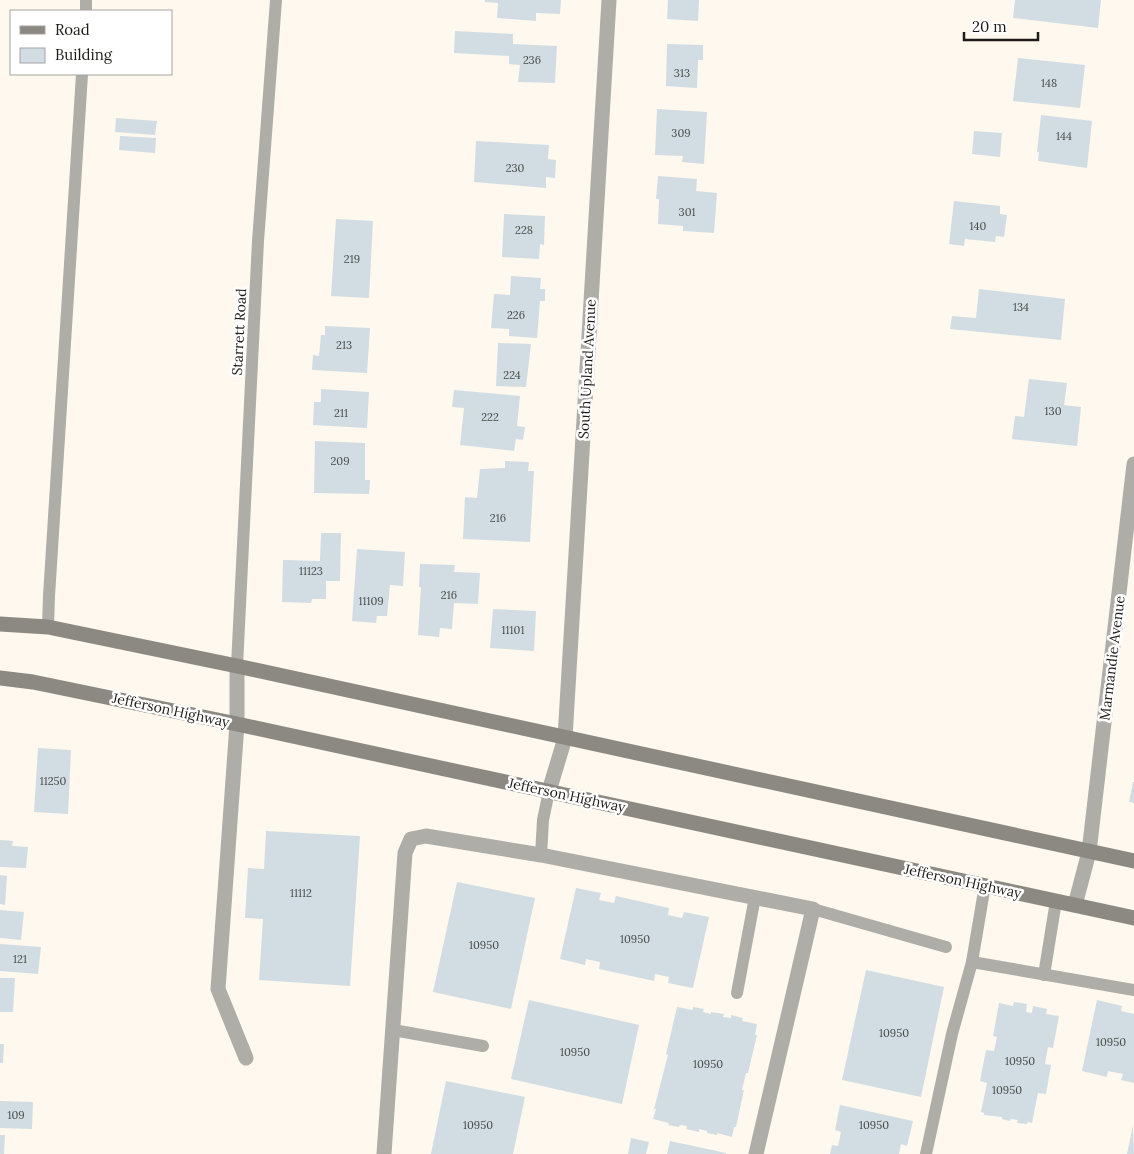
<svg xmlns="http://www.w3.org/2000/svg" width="1134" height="1154" font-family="Lora,serif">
	<rect width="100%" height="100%" fill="#fef8ee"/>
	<!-- building -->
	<g fill="#d1dde3">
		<path d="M485,0H561L560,14L536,13V21L497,18L498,3L485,2Z"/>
		<path d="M668,0H699L698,21L667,19Z"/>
		<path d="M1015,0H1101L1098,28L1013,18Z"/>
		<path d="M455,31L513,34V44L557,46L555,83L518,82L520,65L509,64V56L454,53Z"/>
		<path d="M667,44L703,45V60H698L697,88L666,86Z"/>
		<path d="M1018,58L1085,65L1080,108L1013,101Z"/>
		<path d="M657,109L707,112L704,164L682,162L683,156L655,155Z"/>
		<path d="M1041,115L1092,121L1087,168L1038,161L1039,152H1037Z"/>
		<path d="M116,118L157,121L155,135L115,132Z"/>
		<path d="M974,131L1002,133L1000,157L972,154Z"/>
		<path d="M120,136L156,138L155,153L119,150Z"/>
		<path d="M476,141L549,145L548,159L556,160L555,178L546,177V188L474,182Z"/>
		<path d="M658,176L697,179L696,191L717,193L714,233L683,231V226L658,224L659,199H656Z"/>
		<path d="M954,201L1000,206V214L1007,215L1004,237L996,236L995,242L965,239L964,246L949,244Z"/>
		<path d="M504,214L545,216L544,245L540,244L539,259L502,257Z"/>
		<path d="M336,219L373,221L369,298L331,296Z"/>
		<path d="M511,276L541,278L540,289H545V301H540L537,338L509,336V329L491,328L494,294L510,295Z"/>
		<path d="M979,289L1065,299L1061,340L950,329L952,316L976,318Z"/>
		<path d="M325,326L370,328L367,373L312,370L313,355L319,356L321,335H325Z"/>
		<path d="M498,343L531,344L526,387L496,386Z"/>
		<path d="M1029,379L1067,383L1064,405L1081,407L1077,446L1012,439L1015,416L1024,417Z"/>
		<path d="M321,389L369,392L367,428L313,425L314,402H321Z"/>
		<path d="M454,390L520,396L517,426L525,427L523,440L516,439L514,451L460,445L464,408L452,407Z"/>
		<path d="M315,441L365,443V480H370L369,494L314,493Z"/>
		<path d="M505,461L529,462L528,471H534L530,542L463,539L465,497L477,498L480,469L505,468Z"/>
		<path d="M321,533H341L340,581H326V599H312L311,603L282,602L283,560L320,561Z"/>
		<path d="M357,549L405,552L403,586L390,585L387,616H377L376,623L352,621Z"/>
		<path d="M420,564L455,565L454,572L480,573L478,604L454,603L452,629L440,628L439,637L418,635L421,587H419Z"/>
		<path d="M493,609L536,611L534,651L490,648Z"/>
		<path d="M38,748L71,750L68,814L34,812Z"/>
		<path d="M1133,782H1134V803L1129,802Z"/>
		<path d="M266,831L360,836L350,986L259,980L263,919L245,918L248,868L264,869Z"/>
		<path d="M0,840L13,841L12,846L28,847L26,868L0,867Z"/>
		<path d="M0,875L7,876L5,905L0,904Z"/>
		<path d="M457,882L535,898L511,1009L433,992Z"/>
		<path d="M576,888L601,893L599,900L614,903L616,896L669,908L668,915L682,918L684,912L709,917L693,988L668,983L669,977L655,974L654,981L599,969L600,962L586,959L585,965L560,959Z"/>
		<path d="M0,910L24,912L21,940L0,938Z"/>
		<path d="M0,944L41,947L38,974L0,971Z"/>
		<path d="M866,970L944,987L921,1097L842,1080Z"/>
		<path d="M0,978H15L13,1012H0Z"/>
		<path d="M529,1000L639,1025L622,1104L511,1079Z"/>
		<path d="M1097,1000L1122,1006L1121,1011L1134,1014V1083L1121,1080L1123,1074L1108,1071L1107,1077L1082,1071Z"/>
		<path d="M1014,1002L1027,1004L1026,1012L1032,1013L1033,1006L1047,1009L1046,1014L1059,1016L1053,1048L1048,1047L1045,1064L1051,1065L1046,1094L1038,1093L1032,1123L1028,1122L1027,1124L1017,1123L1018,1120L1011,1119L1010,1121L1002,1119V1117L984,1115V1113L981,1112L987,1083L980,1081L986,1050L994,1051L997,1037L993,1036L999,1003L1013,1006Z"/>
		<path d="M677,1007L693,1010V1007L704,1009L703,1012L711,1014V1012L724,1014L723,1017L731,1018V1015L743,1018L742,1021L757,1024L755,1035H757L748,1073H746L742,1090H744L736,1127H734L732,1137L717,1133V1135L707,1133V1131L699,1129V1132L686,1129L687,1126L680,1125L679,1127L668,1125L669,1123L653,1119L656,1109H654L668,1055L666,1054Z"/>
		<path d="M0,1044H4L3,1063H0Z"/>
		<path d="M446,1081L525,1097L513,1154H431Z"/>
		<path d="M0,1101L33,1102L32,1129L0,1128Z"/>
		<path d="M840,1105L913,1121L907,1146L901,1144L899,1154H830L832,1145L838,1146L841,1132L835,1130Z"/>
		<path d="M1133,1126L1134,1154H1127Z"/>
		<path d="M0,1135H5L4,1154H0Z"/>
		<path d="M631,1138L649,1142L646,1154H628Z"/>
		<path d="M670,1141L726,1153V1154H667Z"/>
	</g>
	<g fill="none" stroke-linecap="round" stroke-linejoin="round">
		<!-- lane -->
		<g stroke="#afada8" stroke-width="12">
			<path d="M86,11V0"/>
			<path d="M48,627L49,596L82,74"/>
			<path d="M237,666L258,241L276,0"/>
			<path d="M541,855L543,820L549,791"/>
			<path d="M813,909L946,947"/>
			<path d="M972,962L1134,990"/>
			<path d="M1044,975L1056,901"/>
			<path d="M737,993L755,897"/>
			<path d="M393,1030L483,1046"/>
			<path d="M926,1154L952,1034L972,962L985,885"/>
		</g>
		<!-- street -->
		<g stroke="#afada8" stroke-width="15">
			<path d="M237,666V724L218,989L246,1058"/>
			<path d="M549,791L565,738L609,0"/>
			<path d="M1075,905L1089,852L1134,464"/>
			<path d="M384,1154L405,853L411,839L426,836L541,855L813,909L756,1154"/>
		</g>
		<!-- secondary -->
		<g stroke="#8c8882" stroke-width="15">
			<path d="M0,624L48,627L237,666L1134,861"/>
			<path d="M0,678L33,682L237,724L1134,918"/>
		</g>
	</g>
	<g text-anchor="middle" stroke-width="5" stroke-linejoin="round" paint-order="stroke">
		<!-- number labels -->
		<g font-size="11" fill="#4a4c4a">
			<text x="532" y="64">236</text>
			<text x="682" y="77">313</text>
			<text x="1049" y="87">148</text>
			<text x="681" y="137">309</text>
			<text x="1064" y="140">144</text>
			<text x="515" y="172">230</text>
			<text x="687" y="216">301</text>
			<text x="978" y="230">140</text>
			<text x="524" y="234">228</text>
			<text x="352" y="263">219</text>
			<text x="1021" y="311">134</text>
			<text x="516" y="319">226</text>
			<text x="344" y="349">213</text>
			<text x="512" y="379">224</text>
			<text x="1053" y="415">130</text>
			<text x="341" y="417">211</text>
			<text x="490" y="421">222</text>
			<text x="340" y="465">209</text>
			<text x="498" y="522">216</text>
			<text x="311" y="575">11123</text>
			<text x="449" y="599">216</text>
			<text x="371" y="605">11109</text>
			<text x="513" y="634">11101</text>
			<text x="53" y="785">11250</text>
			<text x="301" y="897">11112</text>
			<text x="635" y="943">10950</text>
			<text x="484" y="949">10950</text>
			<text x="20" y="963">121</text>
			<text x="894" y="1037">10950</text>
			<text x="1111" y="1046">10950</text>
			<text x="575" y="1056">10950</text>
			<text x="1020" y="1065">10950</text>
			<text x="708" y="1068">10950</text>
			<text x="1007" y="1094">10950</text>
			<text x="16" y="1119">109</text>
			<text x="478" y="1129">10950</text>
			<text x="874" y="1129">10950</text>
		</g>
		<!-- street labels -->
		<g font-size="14" fill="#1d1b17" stroke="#fff">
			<text transform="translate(239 332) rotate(-87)" y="5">Starrett Road</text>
			<text transform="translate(587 369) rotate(-87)" y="5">South Upland Avenue</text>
			<text transform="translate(1112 658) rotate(-83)" y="5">Marmandie Avenue</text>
			<text transform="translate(171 710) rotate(12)" y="5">Jefferson Highway</text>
			<text transform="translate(567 795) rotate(12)" y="5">Jefferson Highway</text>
			<text transform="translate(963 881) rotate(12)" y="5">Jefferson Highway</text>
		</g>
	</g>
	<!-- legend -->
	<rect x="10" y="10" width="162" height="65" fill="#ffffff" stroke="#a5a4a2"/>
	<rect x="20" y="26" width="25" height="8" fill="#8c8882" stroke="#a5a4a2"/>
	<text x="55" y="35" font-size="15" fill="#1d1b17">Road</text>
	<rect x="20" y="48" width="25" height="15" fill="#d1dde3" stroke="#a5a4a2"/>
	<text x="55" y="60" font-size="15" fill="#1d1b17">Building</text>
	<!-- scale -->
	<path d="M964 32v8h74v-8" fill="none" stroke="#1d1b17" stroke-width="2.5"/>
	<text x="972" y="32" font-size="15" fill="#1d1b17" stroke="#ffffff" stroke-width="4" paint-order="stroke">20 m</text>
</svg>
